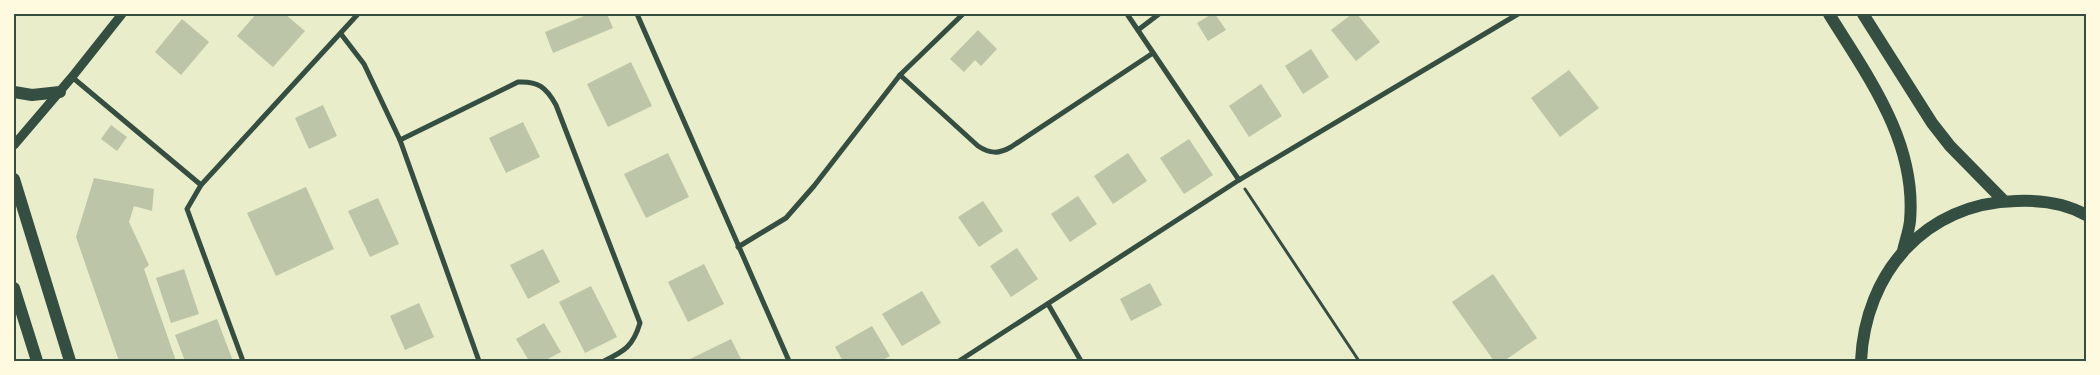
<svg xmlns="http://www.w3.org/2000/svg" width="2100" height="375" font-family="'Roboto Condensed',sans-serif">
	<rect width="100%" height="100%" fill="#e9edc9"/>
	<!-- building -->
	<g fill="#bcc5a7">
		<path d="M256,14H285L305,31L273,67L237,36Z"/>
		<path d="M589,14H607L613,28L553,53L545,32Z"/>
		<path d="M1212,14H1215L1226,30L1208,41L1197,23Z"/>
		<path d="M1352,14H1357L1380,42L1356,61L1331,30Z"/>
		<path d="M182,19L209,42L181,75L155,52Z"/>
		<path d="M978,30L997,49L981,66L975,60L964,72L950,59Z"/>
		<path d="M1311,49L1329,77L1303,94L1285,66Z"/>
		<path d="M631,62L652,106L608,127L587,84Z"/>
		<path d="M1569,70L1599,108L1560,137L1531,98Z"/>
		<path d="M1261,84L1282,116L1249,137L1229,106Z"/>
		<path d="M323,105L337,136L309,149L295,118Z"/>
		<path d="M523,122L540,157L506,173L489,138Z"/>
		<path d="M111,125L127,137L117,151L101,139Z"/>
		<path d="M1189,139L1213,175L1184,194L1160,158Z"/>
		<path d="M668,153L689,197L646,218L624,174Z"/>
		<path d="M1128,153L1147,181L1113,204L1094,176Z"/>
		<path d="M94,178L154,189L152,211L134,206L129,222L149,265L144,269L176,361H119L76,237Z"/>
		<path d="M306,187L334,249L276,276L247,213Z"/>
		<path d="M1078,196L1097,224L1070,242L1051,214Z"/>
		<path d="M378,198L399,244L370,257L348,211Z"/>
		<path d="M983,201L1003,231L979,247L958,217Z"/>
		<path d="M1017,248L1038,279L1011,297L990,266Z"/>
		<path d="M543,249L560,282L528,299L510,265Z"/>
		<path d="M704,264L724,304L688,322L668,282Z"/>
		<path d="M184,269L199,314L171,323L156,278Z"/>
		<path d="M1493,274L1537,338L1504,361H1494L1452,302Z"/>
		<path d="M1150,283L1162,305L1131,321L1120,299Z"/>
		<path d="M591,286L617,337L585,353L559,302Z"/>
		<path d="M922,291L941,323L902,346L882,314Z"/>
		<path d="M419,303L434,337L405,350L390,316Z"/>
		<path d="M217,319L233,361H185L175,335Z"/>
		<path d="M544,323L561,352L544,361H529L516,339Z"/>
		<path d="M872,326L890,356L881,361H843L835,347Z"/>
		<path d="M731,339L742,361H688V360Z"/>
	</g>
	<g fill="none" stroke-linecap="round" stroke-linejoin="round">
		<!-- path -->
		<path stroke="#344e41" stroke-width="3" d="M1245,189L1359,361"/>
		<!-- minor -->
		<g stroke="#344e41" stroke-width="5">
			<path d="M637,14L789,361"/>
			<path d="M1127,14L1239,180"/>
			<path d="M1138,30L1159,14"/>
			<path d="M341,34L364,64L400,140L479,361"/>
			<path d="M900,75L978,146C990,154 999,154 1011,147L1153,53"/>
			<path d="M72,77L201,185"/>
			<path d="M400,140L518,82C538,81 546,87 556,105L640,323C633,346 625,351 604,361"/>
			<path d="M738,247L786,218L814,186L900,75L963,14"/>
			<path d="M1048,304L1081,361"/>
			<path d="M243,361L187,209L201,185L358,14"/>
			<path d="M959,361L1239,180L1518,14"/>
		</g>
		<!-- tertiary -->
		<path stroke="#344e41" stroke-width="9" d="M14,145L72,77L122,14"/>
		<!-- primary -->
		<g stroke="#344e41" stroke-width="12">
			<path d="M1829,14C1868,77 1917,142 1910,221C1909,231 1905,241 1903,251"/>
			<path d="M1863,14L1932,123L1950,146L2004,201"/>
			<path d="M14,92L32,95L60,92"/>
			<path d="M14,179L70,361"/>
			<path d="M14,288L37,361"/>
			<path d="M1861,361C1865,273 1925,203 2016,201C2039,200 2065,203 2086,215"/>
		</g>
	</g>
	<!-- border -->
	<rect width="2100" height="375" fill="none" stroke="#fefae0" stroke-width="30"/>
	<rect x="15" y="15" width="2070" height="345" fill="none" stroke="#344e41" stroke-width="2"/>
</svg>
